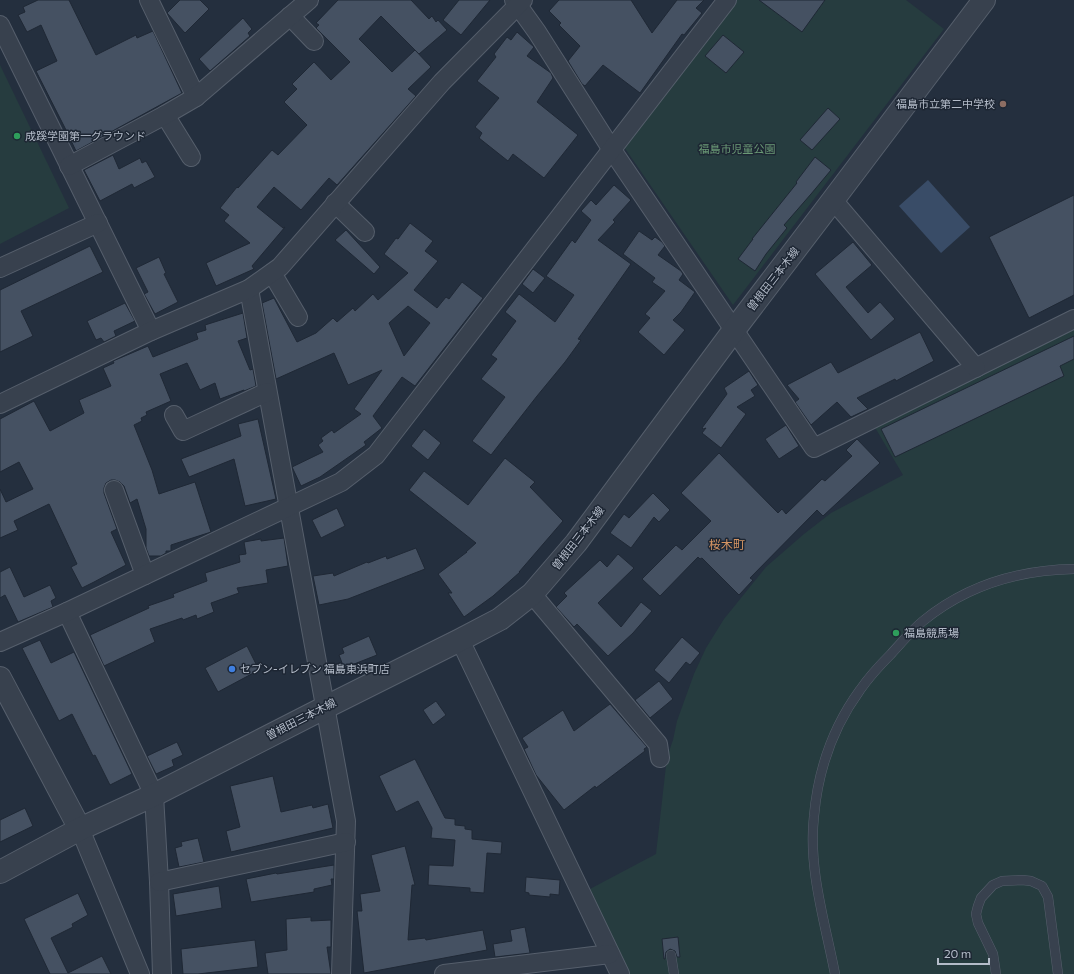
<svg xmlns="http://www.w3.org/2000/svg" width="1074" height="974" font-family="Commissioner,'Noto Sans JP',sans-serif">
	<rect width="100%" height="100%" fill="#242f3e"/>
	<!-- green -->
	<g fill="#263c3f">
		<path d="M737,0H906L944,29L733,305L624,147Z"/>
		<path d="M0,65L69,208L0,244Z"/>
		<path d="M1074,327V974H629L588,890L656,854L667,757L673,740L677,721L694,674L706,648L724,619L766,567L804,534L831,513L903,475L873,424Z"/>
	</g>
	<!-- water -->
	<path fill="#394c67" d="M928,180L970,227L941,253L899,206Z"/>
	<!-- building -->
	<g fill="#455162" stroke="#1f2835" fill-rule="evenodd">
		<path d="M38,0H69L96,55L136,35L137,38L153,31L182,93L76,151L65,128L36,71L57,61L41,25L27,32L18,15L25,12L23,7Z"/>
		<path d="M180,0H200L209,9L185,33L167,13Z"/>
		<path d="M338,0H411L429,19L432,16L436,22L438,20L447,30L419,54L381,16L359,39L392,72L415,50L431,67L408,89L416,96L337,185L329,178L301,210L274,187L257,207L283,228L285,227L252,266L254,269L216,286L206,263L250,243L224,221L229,215L220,208L237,187L238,188L272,150L278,155L307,125L284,102L297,89L292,84L314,62L331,80L350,62L316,28L319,25L316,23Z"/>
		<path d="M459,0H490L461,35L443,20Z"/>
		<path d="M559,0H631L652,33L677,0H704L696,8L702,13L684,35L682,34L640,93L603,65L585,86L582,84L568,61L580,46L559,25L561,23L549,11Z"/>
		<path d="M759,0H825L802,32Z"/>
		<path d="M243,18L252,29L248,33L250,36L210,71L199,59Z"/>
		<path d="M517,32L534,47L527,56L551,73L553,78L537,102L578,135L544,178L513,154L508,161L479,138L482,133L475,127L499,98L477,81L496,57L494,54L507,37L511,40Z"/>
		<path d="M723,35L744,52L726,73L705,56Z"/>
		<path d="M828,108L840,119L812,150L800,140Z"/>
		<path d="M113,155L119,169L140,158L142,163L146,161L155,177L134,188L132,184L100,201L84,170Z"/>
		<path d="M815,157L831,170L811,194L784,225L787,228L766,254L755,271L738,259L753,239H752L797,183L796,182Z"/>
		<path d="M614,185L631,200L613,220L615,222L598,240L631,264L578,339L581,340L565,362L537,396L491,455L472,441L505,397L481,379L497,359L491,355L516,321L505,312L519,294L555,322L574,295L546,276L572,240L575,243L591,220L581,211L591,200L596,205Z"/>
		<path d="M1074,195V295L1029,318L989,237Z"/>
		<path d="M410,223L433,241L425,251L438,261L414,290L437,308L446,297L449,299L462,282L483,298L415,386L402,377L373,416L382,428L364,442L366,445L320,477L301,486L292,467L323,452L318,445L323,441L321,438L332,430L334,433L361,414L354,409L382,370L348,385L334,353L276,379L262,303L274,298L297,342L316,333L333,318L337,322L353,308L355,311L373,294L378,300L408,273L384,254L396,238L398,239ZM408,306L430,323L404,356L389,323Z"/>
		<path d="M346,230L380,267L374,274L335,240Z"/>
		<path d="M639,231L652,240L655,237L662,242L665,246L658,255L681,271L683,274L679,280L695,292L681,312L673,320L685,330L664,355L638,332L650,318L645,314L665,291L652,282L655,278L623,254Z"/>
		<path d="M853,242L872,265L846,287L868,313L880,302L895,319L871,340L815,274Z"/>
		<path d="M90,246L103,272L21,311L33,336L0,352V290Z"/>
		<path d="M159,257L166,273L164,274L178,302L155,314L144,294L148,292L136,268Z"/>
		<path d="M533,269L545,278L533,293L522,284Z"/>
		<path d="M125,303L135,321L114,331L116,336L104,342L101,338L96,340L87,321Z"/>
		<path d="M243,313L247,338L238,341L250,370L253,369L256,386L244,391V390L220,399L215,383L200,390L187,363L160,374L171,401L146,412L147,415L141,418L142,421L134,425L152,470L159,494L195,482L211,532L171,545V551H166V553L161,556H149L146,548V529L137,499L130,503L124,486L120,482L115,480H111L106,483L104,488V493L117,529L111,532L126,565L94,582L82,588L71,567L77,564L49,504L14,521L18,530L0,538V489L6,502L33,489L19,462L0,472V419L34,401L50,431L84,413L79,400L111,386L103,368L114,363L113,361L148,346L153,357L198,339L196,333L206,330L205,325Z"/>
		<path d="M920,332L934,361L896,381L895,379L857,398L868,409L851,417L837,402L811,425L795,402L799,399L787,385L831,362L838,373Z"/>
		<path d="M1074,336V359L1060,366L1064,376L895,457L881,429Z"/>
		<path d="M749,371L758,385L751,390L755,396L737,407L746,414L721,448L702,433L706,428L703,429L702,428L727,394L724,388Z"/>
		<path d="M258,419L276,499L245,506L234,459L189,477L181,459L241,436L238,424Z"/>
		<path d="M786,425L799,446L779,459L765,439Z"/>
		<path d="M424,429L441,443L428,460L411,446Z"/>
		<path d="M857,439L880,463L823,516L817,510L750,578L753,580L739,595L702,558L700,559L698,557L660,596L642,579L676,545L682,550L711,521L681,493L719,453L778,513L782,509L786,514L822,479L825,481L852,456L846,450Z"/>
		<path d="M505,458L535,482L530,487L563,521L519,572H520L493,596L464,617L448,593H452L438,574L467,552H466L476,543L409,490L424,471L468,505Z"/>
		<path d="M653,493L670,510L659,522L654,517L631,548L610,533L624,514L629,518Z"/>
		<path d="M337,508L345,526L321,538L312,520Z"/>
		<path d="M284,538L288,566L266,570L268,583L237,588L239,593L211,603L214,612L197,619L196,615L183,620L182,618L150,629L155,642L104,666L90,635L149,608L148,606L174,597L173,594L207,581L205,573L240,562L239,555L246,554L244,542L261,539V541Z"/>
		<path d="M416,548L425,569L348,599L319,605L313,576L333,573L334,576L367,562L368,563L386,556L387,559Z"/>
		<path d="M618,554L634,568L598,603L621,627L641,602L652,611L633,633L608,656L577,624L574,627L556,607L567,596L564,593L600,560L607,567Z"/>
		<path d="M10,567L24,597L50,585L56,598L51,601L53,607L18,622L5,595L0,598V572Z"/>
		<path d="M369,636L377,655L344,668L339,655L344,653L342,648Z"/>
		<path d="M682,637L700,653L690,665L686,662L669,683L654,670Z"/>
		<path d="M40,640L51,663L74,652L132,774L110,785L95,755L93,756L72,714L59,721L22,648Z"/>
		<path d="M247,646L259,670L218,692L205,668Z"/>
		<path d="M659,681L673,699L650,718L635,700Z"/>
		<path d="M436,701L446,715L433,725L423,710Z"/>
		<path d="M610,704L647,747L644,749L645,751L596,788L595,786L564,810L536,775L524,749L528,747L522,738L563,710L574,731Z"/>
		<path d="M177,742L183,755L172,760L174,766L156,774L147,756Z"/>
		<path d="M415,759L445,818L455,819V825L465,826V829L472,830V839L502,842L501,854L487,853L484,893L470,892V888L428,885L429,865L453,866L455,840L431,838L432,828L418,801L396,812L379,776Z"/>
		<path d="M273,776L281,812L312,805L313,808L328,804L333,828L231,852L226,831L240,827L230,786Z"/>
		<path d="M25,808L33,826L0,842V820Z"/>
		<path d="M198,838L204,862L179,867L175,848L182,846L181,842Z"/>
		<path d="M405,846L415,885H412L408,940L425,938L426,940L483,930L487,950L364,973L357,911H362L360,894L380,891L371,855Z"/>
		<path d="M334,865V879H331L332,885L314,889V892L251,902L246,879L276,873L277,874Z"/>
		<path d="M526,877L560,880L559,895L550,894V897L529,895V893L525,892Z"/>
		<path d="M219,886L222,908L176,916L173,894Z"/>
		<path d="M78,893L88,915L72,924L73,927L51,938L68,973L102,956L111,974H50L24,919Z"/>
		<path d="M311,917V921L331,920V947H327L331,974H268L265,953L287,950L286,919Z"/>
		<path d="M525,927L530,953L495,957L493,944L512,941L510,930Z"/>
		<path d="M678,937L680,957H677L675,951L670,949L666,952L665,959H664L662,939Z"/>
		<path d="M255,940L258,967L198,974H183L181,949Z"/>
	</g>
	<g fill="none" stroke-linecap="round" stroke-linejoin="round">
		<!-- service casing -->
		<g stroke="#565f6c" stroke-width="10">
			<g id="service">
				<path d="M671,955L674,974"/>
				<path d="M835,974C825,922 808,869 814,816C818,771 833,727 860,690C869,677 880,665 891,654C902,642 911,631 923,621C967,585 1018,570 1074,569"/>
				<path d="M996,974L993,954L978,923L976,914L978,906L981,898L993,885L1002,881L1022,880L1031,881L1042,886L1048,897L1058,974"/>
			</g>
		</g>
		<!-- minor casing -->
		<g stroke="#565f6c" stroke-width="20">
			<g id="minor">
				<path d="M149,0L196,97"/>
				<path d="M514,0L537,32L612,150L814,448L1074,319"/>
				<path d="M290,16L314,41"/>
				<path d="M0,25L151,331"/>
				<path d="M165,115L191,157"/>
				<path d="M69,166L165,115L196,97L309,0"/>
				<path d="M833,200L976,368"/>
				<path d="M335,203L365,232"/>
				<path d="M0,268L98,223"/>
				<path d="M272,273L298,317"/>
				<path d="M249,289L346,821L341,974"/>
				<path d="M0,404L151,331L249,289L280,267L442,82L523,0"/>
				<path d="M174,415L183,431L267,392"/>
				<path d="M114,490L145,575"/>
				<path d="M532,594L658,744L660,758"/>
				<path d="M67,612L154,795L159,882L162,974"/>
				<path d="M460,640L620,974"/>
				<path d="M0,642L67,612L341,482L376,455L727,0"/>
				<path d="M80,829L140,974"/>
				<path d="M159,882L346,842"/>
				<path d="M444,974L610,954"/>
			</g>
		</g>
		<!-- tertiary casing -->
		<g stroke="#565f6c" stroke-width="24">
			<g id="tertiary">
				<path d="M0,678L80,829"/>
				<path d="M0,872L80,829L154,795L326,707L460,640L500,619L532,594L576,543L734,330L833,200L984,0"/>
			</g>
		</g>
		<!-- service -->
		<use href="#service" stroke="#38414e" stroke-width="9"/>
		<!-- minor -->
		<use href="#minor" stroke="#38414e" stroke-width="18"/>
		<!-- tertiary -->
		<use href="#tertiary" stroke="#38414e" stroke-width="22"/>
	</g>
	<!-- markers -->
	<circle fill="#8d6e63" stroke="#1d2633" stroke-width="1.5" cx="1003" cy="104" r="4"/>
	<g fill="#2e9e5b" stroke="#1d2633" stroke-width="1.5">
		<circle cx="17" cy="136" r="4"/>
		<circle cx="896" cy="633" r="4"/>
	</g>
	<circle fill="#3f7fe0" stroke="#1d2633" stroke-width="1.5" cx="232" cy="669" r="4"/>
	<g text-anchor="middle" stroke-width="3" stroke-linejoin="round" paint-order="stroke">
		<!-- poi labels -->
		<g font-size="11" fill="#b4bcc9" stroke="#1d2633" text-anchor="start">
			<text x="995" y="108" text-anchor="end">福島市立第二中学校</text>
			<text x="25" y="140">成蹊学園第一グラウンド</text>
			<text x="904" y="637">福島競馬場</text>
			<text x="240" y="673">セブン-イレブン 福島東浜町店</text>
		</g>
		<!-- park labels -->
		<g font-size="11" fill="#6b9a76" stroke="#1d2633">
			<text x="737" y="153">福島市児童公園</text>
		</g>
		<!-- street labels -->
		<g font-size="11" fill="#b4bcc9" stroke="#1d2633">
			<text transform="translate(773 279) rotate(-52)" y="4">曽根田三本木線</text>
			<text transform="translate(578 538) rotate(-52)" y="4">曽根田三本木線</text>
			<text transform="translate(301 719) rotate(-27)" y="4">曽根田三本木線</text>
		</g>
		<!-- neighbourhood labels -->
		<g font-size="12" fill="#d59563" stroke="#1d2633">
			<text x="727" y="549">桜木町</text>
		</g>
	</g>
	<!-- scale -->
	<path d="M938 958v6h51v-6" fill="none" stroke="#b4bcc9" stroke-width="2"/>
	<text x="944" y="958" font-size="12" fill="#b4bcc9" stroke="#1d2633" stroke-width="3" paint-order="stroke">20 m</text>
</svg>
